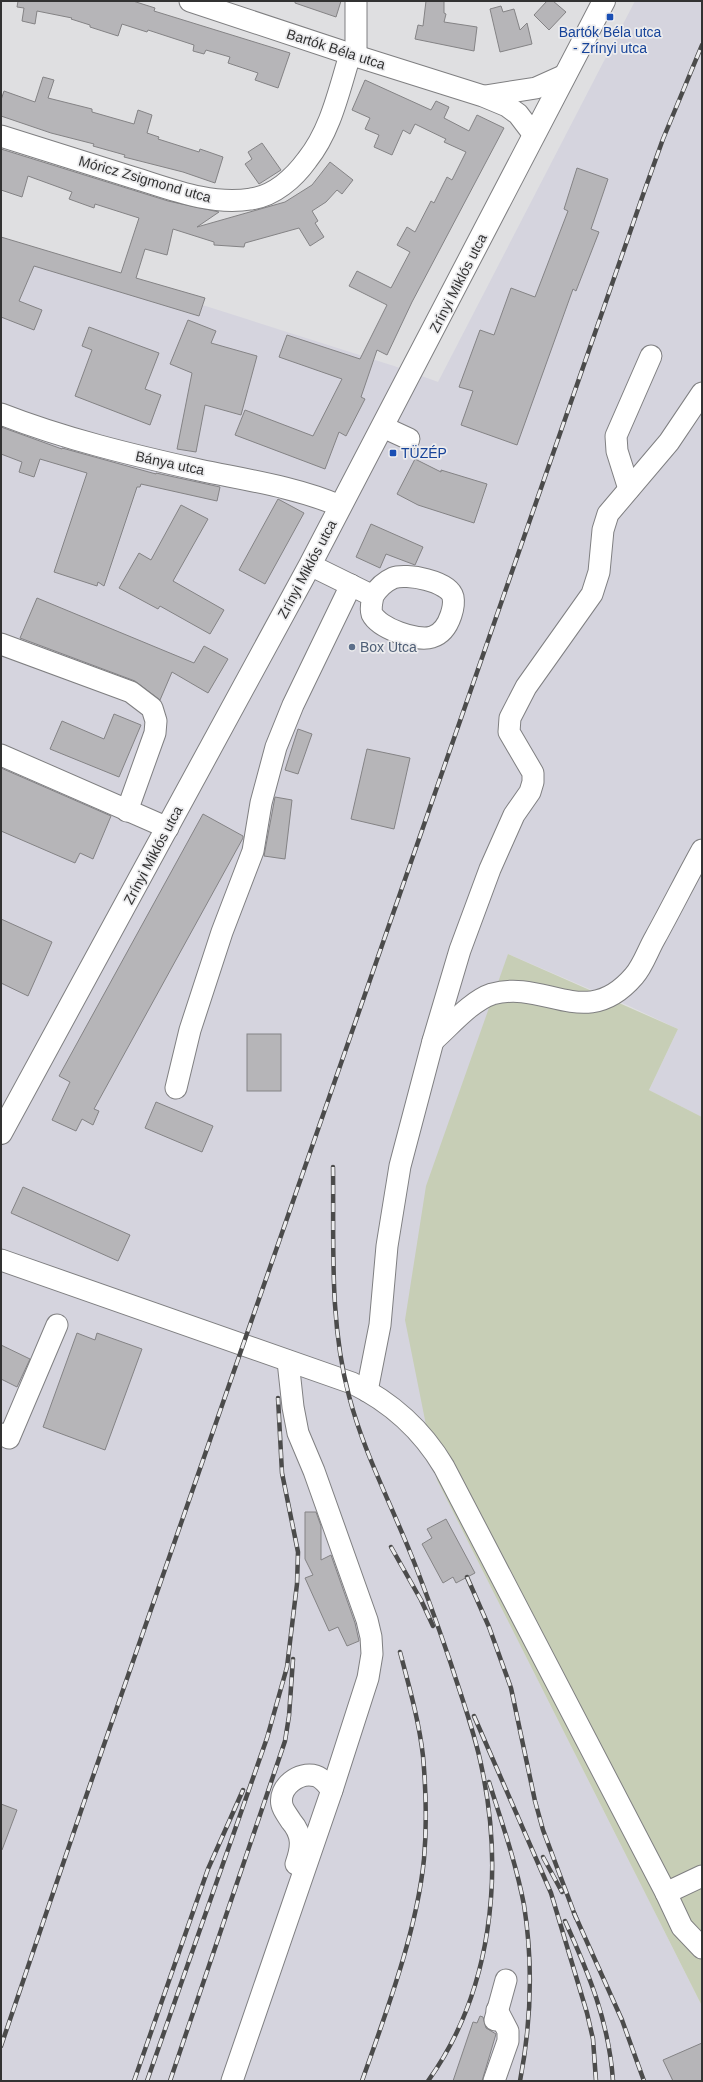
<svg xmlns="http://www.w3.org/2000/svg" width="703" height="2082" font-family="Helvetica,sans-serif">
	<rect width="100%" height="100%" fill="#dfdfe1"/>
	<!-- built -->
	<path fill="#d5d4de" d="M635,1H702V1117L649,1090L678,1029L627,1005L508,954L437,1480L702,2006V2081H1V241L394,366L438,382Z"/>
	<!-- green -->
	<path fill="#c7ceb6" d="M508,954L678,1029L649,1090L702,1117V2006L437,1480L405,1320L426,1186Z"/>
	<!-- building -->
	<g fill="#b6b5b8" stroke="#848385">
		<path d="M18,1H133L155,8L154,11L290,53L278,88L255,80L258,73L228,63L230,57L206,50L204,54L193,51L194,45L148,30L147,32L122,24L118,36L90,27V25L71,19L72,18L37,11L35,24L22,21L24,8L17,7Z"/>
		<path d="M295,1H341L336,17L295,3Z"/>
		<path d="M426,1H444V13L446,14L444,22L477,27L474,51L415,39L418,25L423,26Z"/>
		<path d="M547,1H553L566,12L549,30L534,15Z"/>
		<path d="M501,6L503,12L514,9L520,30L527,23L532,44L500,52L490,9Z"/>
		<path d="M43,77L54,80L48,98L92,109V112L134,124L138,110L152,115L147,133L159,137L158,139L199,152L200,149L223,157L215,183L183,172L124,157L125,155L93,146L94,144L51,133L1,116V100L4,91L35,102Z"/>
		<path d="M365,80L431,110L436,101L449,107L444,118L469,131L477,115L504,128L412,302L387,355L377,350L361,397L365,399L346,436L339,432L325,469L235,435L245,410L313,436L342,379L279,357L287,335L360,359L387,305L349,286L357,271L391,288L410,252L397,245L407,227L415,232L431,201L434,203L447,177L452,180L466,152L444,142L446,139L415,124L410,134L403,130L392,155L374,147L379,135L365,129L370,118L352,110Z"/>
		<path d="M262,143L281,170L259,184L245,164L252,159L248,152Z"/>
		<path d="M1,149L168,201L219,212L197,227L285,202L312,185L330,162L353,180L342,194L337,190L326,202L312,211L318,221L315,223L324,237L310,246L299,228L245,243L244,247L214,245V242L173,229L167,255L145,249L136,278L205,298L199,316L34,266L19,301L42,310L34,330L1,317V237L121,273L139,218L95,204L94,208L69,199L72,192L28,176L22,197L1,190Z"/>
		<path d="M577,168L608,179L591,229L599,232L576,291L573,289L517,445L461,425L473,391L459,387L480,330L494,335L511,288L535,297L568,211L564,209Z"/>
		<path d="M188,320L216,331L211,343L257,356L241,415L205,405L196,452L177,449L192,373L170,364Z"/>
		<path d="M89,327L159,353L145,389L161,395L150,425L75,396L92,350L82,346Z"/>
		<path d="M1,427L62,449V448L156,474V473L220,487L217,501L141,484L140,487H137L104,586L98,582L97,586L54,572L87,473L40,459L34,477L19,472L22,462L1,454Z"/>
		<path d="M415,459L441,472V470L487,484L474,523L418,505L397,494Z"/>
		<path d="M278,499L304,513L265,584L239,570Z"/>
		<path d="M181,505L208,519L173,581L224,610L210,634L160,606L158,609L119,588L139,553L151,560Z"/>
		<path d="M371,524L423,547L415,565L386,554L380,568L356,557Z"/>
		<path d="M37,598L194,663L204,646L228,659L208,693L172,672L160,700L135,681L20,638Z"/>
		<path d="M114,714L141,725L119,777L50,749L62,721L104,739Z"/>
		<path d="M298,729L312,734L298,774L285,770Z"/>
		<path d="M367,749L410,758L394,829L351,819Z"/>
		<path d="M1,768L111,816L93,859L80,853L75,863L1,831Z"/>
		<path d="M275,797L292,800L285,859L264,856Z"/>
		<path d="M203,814L243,836V838L94,1109L99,1111L93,1125L82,1119L76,1131L52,1120L70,1082L59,1076Z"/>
		<path d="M1,919L52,942L28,996L1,983Z"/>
		<rect x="247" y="1034" width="34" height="57"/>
		<path d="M156,1102L213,1126L202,1152L145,1128Z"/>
		<path d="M23,1187L130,1235L118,1261L11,1213Z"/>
		<path d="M77,1333L95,1340L97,1333L142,1349L105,1450L43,1427Z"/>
		<path d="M1,1345L30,1359L17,1387L1,1379Z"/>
		<path d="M305,1512H316L321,1526V1560L331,1555L355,1623L359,1641L347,1646L338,1627L329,1631L305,1578L313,1575L305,1559Z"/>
		<path d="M446,1519L475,1573L456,1583L453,1577L443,1583L422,1544L432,1538L427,1529Z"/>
		<path d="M1,1804L17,1810L2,1850H1Z"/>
		<path d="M480,2016L483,2017L486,2028L496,2034L482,2081H453L473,2022L477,2023Z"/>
		<path d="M702,2043V2081H673L663,2060Z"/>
	</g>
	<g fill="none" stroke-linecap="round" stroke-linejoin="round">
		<!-- minor casing -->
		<g stroke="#7f7f81" stroke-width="23">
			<g id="minor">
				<path d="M190,1L356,56L483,96L507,106L518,114L534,135"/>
				<path d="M356,56V1"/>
				<path d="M485,96L536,88L565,75"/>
				<path d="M1,136C42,149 84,162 125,175C166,187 208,206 251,199C274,196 294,178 307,160C331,130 339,90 350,55"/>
				<path d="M1,414C65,439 132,455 199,470C246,480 296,487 340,506"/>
				<path d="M383,427L409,439"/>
				<path d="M629,489L617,451L616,436L651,356"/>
				<path d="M310,565L373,596C372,602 370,608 372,614C379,628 417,642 432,637C442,634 448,624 451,615C453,609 454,602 453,597C449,581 406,573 393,578C384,582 378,588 373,596"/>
				<path d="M1,644L131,692L152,708L156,721L155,733L127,811"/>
				<path d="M1,755L168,828"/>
				<path d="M433,1041C450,1026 471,1001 492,994C546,979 586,1032 634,976C643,966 648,950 655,938C671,909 686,879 702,850"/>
				<path d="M176,1088L190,1030L222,932L253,851L261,803L276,747L293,705L351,585"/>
				<path d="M1,1260L352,1383C391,1402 422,1430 444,1467L666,1893L702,1876"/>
				<path d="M367,1391L380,1325L387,1246L400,1166L433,1041L460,950L490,869L514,815L530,792L533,782V773L509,732L510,718L526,687L592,594L599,572L603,530L608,514L669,442L702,393"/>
				<path d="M1,1434L9,1438L57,1325"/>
				<path d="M296,1864C302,1847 303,1835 291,1821C288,1816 283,1810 282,1805C278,1787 299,1771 316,1776C323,1778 327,1785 332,1790"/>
				<path d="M666,1893L682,1927L702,1948"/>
				<path d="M495,2020L506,1980"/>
				<path d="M232,2081L332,1790L368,1678L372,1654L371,1637L367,1620L314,1471L298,1433L293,1407L288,1361"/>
				<path d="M494,2081L508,2041V2031L497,2010"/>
			</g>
		</g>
		<!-- major casing -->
		<g stroke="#7f7f81" stroke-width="24">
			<path id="major" d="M1,1133L310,565L604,1"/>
		</g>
		<!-- minor -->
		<use href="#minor" stroke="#fff" stroke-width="21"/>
		<!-- major -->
		<use href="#major" stroke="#fff" stroke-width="22"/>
		<!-- rail casing -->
		<g stroke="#4b4b4b" stroke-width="4.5">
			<g id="rail">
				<path d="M333,1167C334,1244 329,1321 349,1396C363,1450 389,1500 410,1552C425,1589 438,1626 451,1664C462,1699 475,1733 482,1769C504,1874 492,1992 428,2081"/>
				<path d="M391,1547L421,1600L433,1626"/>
				<path d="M467,1577L489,1627L511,1688L535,1801L543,1830L576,1918"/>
				<path d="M474,1716L551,1893L587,2013L593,2039L596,2081"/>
				<path d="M489,1782C502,1823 516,1863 524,1905C533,1962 531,2024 520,2081"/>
				<path d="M543,1857L562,1892"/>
				<path d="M574,1913L622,2020L644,2081"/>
				<path d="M565,1921C589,1974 609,2022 613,2081"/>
				<path d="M1,2046L82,1808L644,192L663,139L702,45"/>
				<path d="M134,2081L208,1869L243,1790"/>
				<path d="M147,2081L267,1738L287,1667L297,1584L298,1552L282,1473L278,1398"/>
				<path d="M170,2081L285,1741L289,1716L293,1659"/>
				<path d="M362,2081C386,2013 417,1931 424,1859C427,1825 426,1790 423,1756C419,1721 409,1686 400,1652"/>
			</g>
		</g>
		<!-- rail -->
		<use href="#rail" stroke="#ececee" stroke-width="3" stroke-dasharray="9" stroke-linecap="butt"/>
	</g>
	<!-- markers -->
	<g fill="#1a4fb4" stroke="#ececee" stroke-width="1.5">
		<rect x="606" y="13" width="8" height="8" rx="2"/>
		<rect x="389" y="449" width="8" height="8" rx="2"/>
	</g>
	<circle fill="#5c6f8a" stroke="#ececee" stroke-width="1.5" cx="352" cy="647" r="4"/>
	<g text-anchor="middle" stroke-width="3.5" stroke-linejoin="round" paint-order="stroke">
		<!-- transit labels -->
		<g font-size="14" fill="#164399" stroke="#ececee">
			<text x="610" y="37">Bartók Béla utca<tspan x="610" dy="16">- Zrínyi utca</tspan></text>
			<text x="401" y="458" text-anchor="start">TÜZÉP</text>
		</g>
		<!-- street labels -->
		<g font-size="14" fill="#323232" stroke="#ececee">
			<text transform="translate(336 49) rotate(18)" y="5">Bartók Béla utca</text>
			<text transform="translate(145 179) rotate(16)" y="5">Móricz Zsigmond utca</text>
			<text transform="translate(458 283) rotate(-63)" y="5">Zrínyi Miklós utca</text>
			<text transform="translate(170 463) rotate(12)" y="5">Bánya utca</text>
			<text transform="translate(307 569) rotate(-62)" y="5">Zrínyi Miklós utca</text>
			<text transform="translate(153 855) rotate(-62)" y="5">Zrínyi Miklós utca</text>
		</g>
		<!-- service labels -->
		<g font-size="14" fill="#4e5e75" stroke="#ececee" text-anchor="start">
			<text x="360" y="652">Box Utca</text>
		</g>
	</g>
	<!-- border -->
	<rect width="703" height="2082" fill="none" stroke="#323232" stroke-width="4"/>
</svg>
